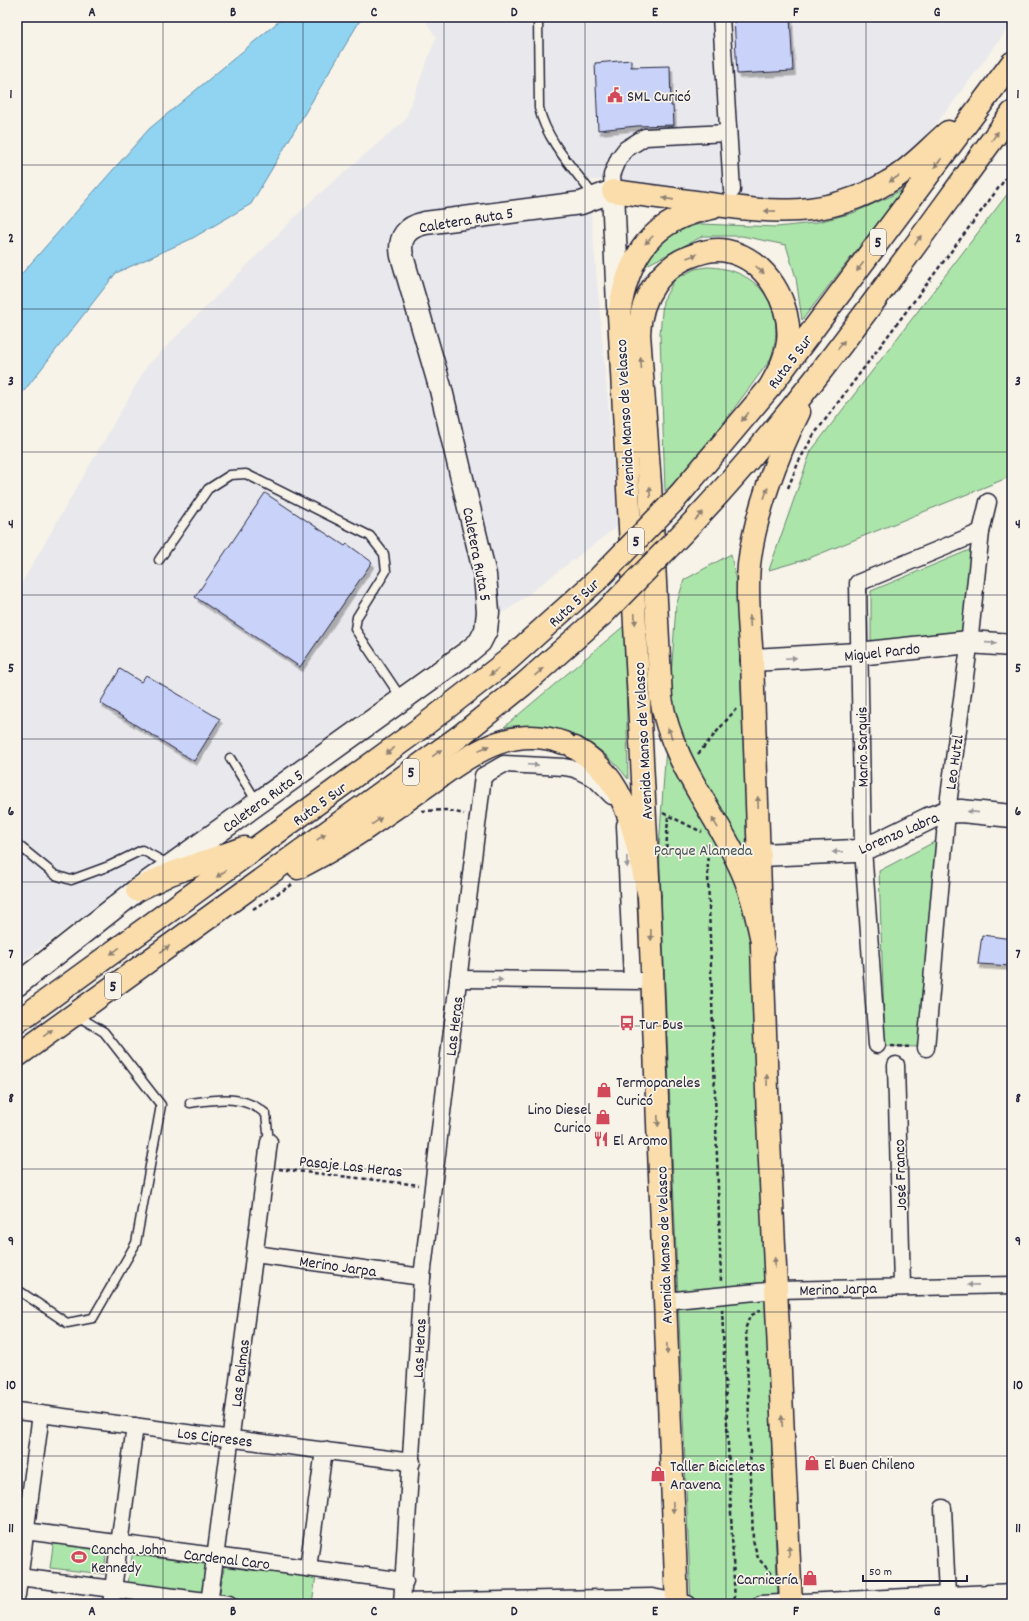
<svg xmlns="http://www.w3.org/2000/svg" width="1029" height="1621" font-family="Dekko,sans-serif">
	<defs>
		<filter id="shadow"><feDropShadow dx="2.5" dy="4.5" stdDeviation="0" flood-color="#0004"/></filter>
	</defs>
	<rect width="100%" height="100%" fill="#f7f3e8"/>
	<filter id="ink" filterUnits="userSpaceOnUse"><feTurbulence type="fractalNoise" baseFrequency=".025" numOctaves="2"/><feDisplacementMap in="SourceGraphic" scale="8" xChannelSelector="R" yChannelSelector="G"/><feConvolveMatrix kernelMatrix="1 2 1 2 8 2 1 2 1" color-interpolation-filters="sRGB"/></filter>
	<g filter="url(#ink)">
		<!-- built -->
		<path fill="#e9e9ed" d="M423,17H1012V23L949,108L915,149L884,171L850,188L832,193L796,200L740,198L626,181L588,180L619,525L509,609L475,629L17,965V591L147,366L311,201L405,120L436,37Z"/>
		<!-- green -->
		<g fill="#ace5a9" stroke="#678472">
			<path d="M906,187L802,320L796,278L786,245L742,236H703L645,266L642,257L660,235L700,224L777,227L814,223L853,213L889,197Z"/>
			<path d="M1012,188V476L807,559L769,570L811,451Z"/>
			<path d="M707,267C760,268 789,310 770,360L689,469L665,491L660,334L663,301L675,279L695,269Z"/>
			<path d="M972,549L963,634L871,643V591Z"/>
			<path d="M731,554L737,587L778,1604H691L659,846L676,606L684,580Z"/>
			<path d="M625,625L628,779C598,738 554,720 504,727Z"/>
			<path d="M938,840L918,1047L885,1046L879,871Z"/>
			<path d="M54,1538L107,1545L104,1574L50,1568Z"/>
			<path d="M133,1549L213,1560L208,1596L128,1584Z"/>
			<path d="M225,1562L316,1575L312,1604H267L219,1598Z"/>
		</g>
		<!-- water -->
		<path fill="#90d4f2" stroke="#648da9" d="M284,17H364L359,22L251,204L191,239L116,273L17,400V279L149,129Z"/>
		<!-- building -->
		<g fill="#c9d2f9" stroke="#22223b" filter="url(#shadow)">
			<path d="M734,17H790L793,71L737,74Z"/>
			<path d="M631,60V67L670,66L671,106H673L674,125L637,126L598,130L595,63Z"/>
			<path d="M265,493L345,546L347,544L372,562L300,667L195,597Z"/>
			<path d="M120,669L141,682L146,675L220,719L194,761L100,703Z"/>
			<path d="M982,935L1012,939V966L978,964Z"/>
		</g>
		<g fill="none" stroke-linecap="round" stroke-linejoin="round">
			<!-- lane casing -->
			<g stroke="#22223b" stroke-width="11">
				<g id="lane">
					<path d="M538,17L539,108C547,142 574,169 594,196"/>
					<path d="M159,560L208,489L230,475L246,474L370,536L384,554L386,571L357,617L355,629L402,699"/>
					<path d="M230,758L257,802"/>
					<path d="M17,844L55,875L71,880L109,866L142,850L170,865"/>
					<path d="M190,1103C218,1099 243,1094 266,1114L269,1142"/>
					<path d="M21,1292L67,1323L93,1318L136,1243L161,1105L104,1032L76,1015"/>
				</g>
			</g>
			<!-- street casing -->
			<g stroke="#22223b" stroke-width="19">
				<g id="street">
					<path d="M721,17L732,190"/>
					<path d="M613,191L612,175L619,158L626,149L645,137L728,133"/>
					<path d="M625,825L632,980"/>
					<path d="M458,979L641,981"/>
					<path d="M877,1045L863,849L858,583L981,532"/>
					<path d="M926,1048L947,812L968,654L981,532L988,502"/>
					<path d="M896,1065L902,1286"/>
					<path d="M255,1254L422,1277"/>
					<path d="M665,1301L777,1290L1012,1285"/>
					<path d="M17,1411L412,1462"/>
					<path d="M943,1508L947,1595"/>
					<path d="M25,1531L405,1581"/>
					<path d="M308,1568L324,1450"/>
					<path d="M19,1577L229,1604"/>
					<path d="M17,1595L41,1414"/>
					<path d="M402,1602L652,1597L688,1604"/>
					<path d="M111,1604L135,1426"/>
					<path d="M209,1604L269,1142"/>
					<path d="M402,1604L422,1277L483,776L504,764L564,767L575,769L595,779L612,796"/>
					<path d="M761,1604L1012,1592"/>
				</g>
			</g>
			<!-- secondary casing -->
			<g stroke="#22223b" stroke-width="25">
				<g id="secondary">
					<path d="M752,660L858,654L969,642L1012,645"/>
					<path d="M760,855L856,851L879,843L930,818L947,812L961,811L1012,816"/>
					<path d="M17,985L137,890L468,652L480,642L486,630L488,612L485,575L441,390L402,256C398,237 407,227 425,223L581,203L613,191L618,306"/>
				</g>
			</g>
			<!-- primary casing -->
			<g stroke="#22223b" stroke-width="25">
				<g id="primary">
					<path d="M619,314L649,896L677,1604"/>
					<path d="M752,660L768,1119L791,1604"/>
				</g>
			</g>
			<!-- highway casing -->
			<g stroke="#22223b" stroke-width="25">
				<g id="highway">
					<path d="M613,191C643,195 673,199 703,203C770,213 827,219 888,182C911,169 928,149 948,132"/>
					<path d="M619,314C628,256 651,219 712,208"/>
					<path d="M674,501L770,387L1012,63"/>
					<path d="M672,544C800,413 903,260 1012,113"/>
					<path d="M752,660C750,629 746,597 749,565C754,517 777,455 799,412"/>
					<path d="M575,748C630,779 635,840 649,896"/>
					<path d="M735,856L743,858L760,855"/>
					<path d="M298,868C325,854 352,839 376,821C397,807 418,792 439,777C478,750 514,725 564,743"/>
					<path d="M137,890L170,874L244,848"/>
					<path d="M764,950C758,923 753,896 742,871C716,812 671,763 661,698L650,485L639,334C640,297 661,265 697,254C706,251 718,249 727,251C767,259 792,305 788,342C786,359 778,372 770,387"/>
					<path d="M17,1022L422,727L507,661L596,581"/>
					<path d="M17,1056L460,736L523,685L603,614"/>
				</g>
			</g>
			<!-- path -->
			<g stroke="#22223b" stroke-width="2.5" stroke-dasharray="4 3" stroke-linecap="butt">
				<path d="M788,488L799,461L813,436L1012,170"/>
				<path d="M698,754L736,709"/>
				<path d="M422,811L446,810L464,814"/>
				<path d="M663,813L702,832"/>
				<path d="M707,843L721,1282"/>
				<path d="M666,856L668,816"/>
				<path d="M253,909L293,884"/>
				<path d="M891,1046L912,1047"/>
				<path d="M279,1169L419,1185"/>
				<path d="M722,1309L735,1604"/>
				<path d="M761,1310L750,1316L746,1327L753,1540L758,1558L772,1574"/>
			</g>
			<!-- lane -->
			<use href="#lane" stroke="#f7f3e8" stroke-width="8"/>
			<!-- street -->
			<use href="#street" stroke="#f7f3e8" stroke-width="16"/>
			<!-- secondary -->
			<use href="#secondary" stroke="#f7f3e8" stroke-width="22"/>
			<!-- primary -->
			<use href="#primary" stroke="#faddab" stroke-width="22"/>
			<!-- highway -->
			<use href="#highway" stroke="#faddab" stroke-width="22"/>
			<!-- highway-bridge casing -->
			<g stroke="#22223b" stroke-width="25" stroke-linecap="butt">
				<g id="highway-bridge">
					<path d="M596,581L674,501"/>
					<path d="M603,614L672,544"/>
				</g>
			</g>
			<!-- highway-bridge -->
			<use href="#highway-bridge" stroke="#faddab" stroke-width="22"/>
		</g>
		<!-- one-way arrows -->
		<defs><path id="oneway-solid" d="M-6-.8H1V-3.2L6.5 0L1 3.2V.8H-6Z"/></defs>
		<g fill="#8e8073">
			<use href="#oneway-solid" transform="translate(995 136) rotate(-54)"/>
			<use href="#oneway-solid" transform="translate(938 163) rotate(127)"/>
			<use href="#oneway-solid" transform="translate(894 179) rotate(147)"/>
			<use href="#oneway-solid" transform="translate(668 199) rotate(-172)"/>
			<use href="#oneway-solid" transform="translate(770 211) rotate(-179)"/>
			<use href="#oneway-solid" transform="translate(649 240) rotate(135)"/>
			<use href="#oneway-solid" transform="translate(918 240) rotate(-54)"/>
			<use href="#oneway-solid" transform="translate(692 256) rotate(-20)"/>
			<use href="#oneway-solid" transform="translate(860 267) rotate(127)"/>
			<use href="#oneway-solid" transform="translate(760 270) rotate(42)"/>
			<use href="#oneway-solid" transform="translate(841 345) rotate(-53)"/>
			<use href="#oneway-solid" transform="translate(641 363) rotate(-94)"/>
			<use href="#oneway-solid" transform="translate(745 417) rotate(129)"/>
			<use href="#oneway-solid" transform="translate(650 492) rotate(-93)"/>
			<use href="#oneway-solid" transform="translate(766 493) rotate(-71)"/>
			<use href="#oneway-solid" transform="translate(699 516) rotate(-47)"/>
			<use href="#oneway-solid" transform="translate(635 619) rotate(87)"/>
			<use href="#oneway-solid" transform="translate(750 621) rotate(-94)"/>
			<use href="#oneway-solid" transform="translate(494 672) rotate(141)"/>
			<use href="#oneway-solid" transform="translate(539 672) rotate(-41)"/>
			<use href="#oneway-solid" transform="translate(670 733) rotate(-111)"/>
			<use href="#oneway-solid" transform="translate(484 748) rotate(-25)"/>
			<use href="#oneway-solid" transform="translate(390 751) rotate(144)"/>
			<use href="#oneway-solid" transform="translate(437 753) rotate(-37)"/>
			<use href="#oneway-solid" transform="translate(758 802) rotate(-92)"/>
			<use href="#oneway-solid" transform="translate(377 821) rotate(-35)"/>
			<use href="#oneway-solid" transform="translate(715 823) rotate(-121)"/>
			<use href="#oneway-solid" transform="translate(321 837) rotate(-36)"/>
			<use href="#oneway-solid" transform="translate(221 874) rotate(144)"/>
			<use href="#oneway-solid" transform="translate(651 935) rotate(88)"/>
			<use href="#oneway-solid" transform="translate(165 949) rotate(-35)"/>
			<use href="#oneway-solid" transform="translate(115 951) rotate(144)"/>
			<use href="#oneway-solid" transform="translate(48 1033) rotate(-37)"/>
			<use href="#oneway-solid" transform="translate(767 1080) rotate(-92)"/>
			<use href="#oneway-solid" transform="translate(658 1121) rotate(88)"/>
			<use href="#oneway-solid" transform="translate(775 1263) rotate(-93)"/>
			<use href="#oneway-solid" transform="translate(667 1349) rotate(88)"/>
			<use href="#oneway-solid" transform="translate(782 1421) rotate(-93)"/>
			<use href="#oneway-solid" transform="translate(673 1507) rotate(88)"/>
			<use href="#oneway-solid" transform="translate(789 1551) rotate(-93)"/>
		</g>
		<g fill="#97959a">
			<use href="#oneway-solid" transform="translate(991 643) rotate(4)"/>
			<use href="#oneway-solid" transform="translate(791 658) rotate(-3)"/>
			<use href="#oneway-solid" transform="translate(533 765) rotate(2)"/>
			<use href="#oneway-solid" transform="translate(973 812) rotate(-174)"/>
			<use href="#oneway-solid" transform="translate(838 852) rotate(178)"/>
			<use href="#oneway-solid" transform="translate(627 862) rotate(88)"/>
			<use href="#oneway-solid" transform="translate(497 980)"/>
			<use href="#oneway-solid" transform="translate(973 1285) rotate(179)"/>
		</g>
	</g>
	<!-- grid -->
	<path fill="none" stroke="#22223b" stroke-width="1" stroke-opacity="0.55" d="M163,17V1604M303,17V1604M444,17V1604M585,17V1604M726,17V1604M866,17V1604M17,165H1012M17,309H1012M17,452H1012M17,595H1012M17,739H1012M17,882H1012M17,1026H1012M17,1169H1012M17,1312H1012M17,1456H1012"/>
	<!-- icons -->
	<defs>
		<g id="civic-bare" transform="scale(1.2)"><path d="M-.6-6.5H3V-4.5H.6V-3L4-1V1h2V6H-6V1h2V-1L-.6-3ZM-1.2 2.5V6h2.4V2.5Z" fill="#d1495b" stroke="#f7f3e8" stroke-width="2.5" paint-order="stroke"/></g>
		<g id="bus-bare" transform="scale(1.2)"><path d="M-5-6H5V4H4V6H2V4H-2V6H-4V4H-5ZM-3.5-4V0h7V-4ZM-3.5 1.2v1.5H-2V1.2ZM2 1.2v1.5H3.5V1.2Z" fill="#d1495b" stroke="#f7f3e8" stroke-width="2.5" paint-order="stroke"/></g>
		<g id="shop-bare" transform="scale(1.2)"><path d="M-5-2.5h2.3a2.7 3.5 0 0 1 5.4 0H5L5.5 6h-11ZM-1.5-2.5h3a1.5 2.3 0 0 0-3 0Z" fill="#d1495b" stroke="#f7f3e8" stroke-width="2.5" paint-order="stroke"/></g>
		<g id="restaurant-bare" transform="scale(1.2)"><path d="M-5-6h1v4h1v-4h1v4h1v-4h1v5L-1.5 .5V6h-2V.5L-5-1ZM5-6V6H3V1.5H1.5Q1.5-4 5-6Z" fill="#d1495b" stroke="#f7f3e8" stroke-width="2.5" paint-order="stroke"/></g>
		<g id="stadium-bare" transform="scale(1.2)"><path d="M0-5a6.5 5 0 1 0 0 10a6.5 5 0 1 0 0-10ZM-3.5-1.8h7v3.6h-7Z" fill="#d1495b" stroke="#f7f3e8" stroke-width="2.5" paint-order="stroke"/></g>
	</defs>
	<g fill-rule="evenodd">
		<use href="#civic-bare" x="615" y="95"/>
		<use href="#bus-bare" x="627" y="1023"/>
		<use href="#shop-bare" x="604" y="1090"/>
		<use href="#shop-bare" x="603" y="1117"/>
		<use href="#restaurant-bare" x="601" y="1139"/>
		<use href="#shop-bare" x="812" y="1463"/>
		<use href="#shop-bare" x="658" y="1474"/>
		<use href="#stadium-bare" x="79" y="1557"/>
		<use href="#shop-bare" x="810" y="1578"/>
	</g>
	<g text-anchor="middle" stroke-width="3.5" stroke-linejoin="round" paint-order="stroke">
		<!-- shield labels -->
		<g fill="#f7f3e8" stroke="#62616f" stroke-width="1">
			<rect x="870" y="229" width="16" height="26" rx="3"/>
			<rect x="628" y="528" width="16" height="26" rx="3"/>
			<rect x="403" y="759" width="16" height="26" rx="3"/>
			<rect x="105" y="973" width="16" height="26" rx="3"/>
		</g>
		<g font-size="15" font-weight="bold" fill="#22223b">
			<text x="878" y="247">5</text>
			<text x="636" y="546">5</text>
			<text x="411" y="777">5</text>
			<text x="113" y="991">5</text>
		</g>
		<!-- poi labels -->
		<g font-size="16" fill="#22223b" stroke="#f7f3e8" text-anchor="start">
			<text x="627" y="101">SML Curicó</text>
			<text x="639" y="1029">Tur Bus</text>
			<text x="616" y="1087">Termopaneles<tspan x="616" dy="18">Curicó</tspan></text>
			<text x="591" y="1114" text-anchor="end">Lino Diesel<tspan x="591" dy="18">Curico</tspan></text>
			<text x="613" y="1145">El Aromo</text>
			<text x="824" y="1469">El Buen Chileno</text>
			<text x="670" y="1471">Taller Bicicletas<tspan x="670" dy="18">Aravena</tspan></text>
			<text x="91" y="1554">Cancha John<tspan x="91" dy="18">Kennedy</tspan></text>
			<text x="798" y="1584" text-anchor="end">Carnicería</text>
		</g>
		<!-- street labels -->
		<g font-size="16" fill="#22223b" stroke="#f7f3e8">
			<text transform="translate(466 219) rotate(-9)" y="6">Caletera Ruta 5</text>
			<text transform="translate(789 361) rotate(-53)" y="6">Ruta 5 Sur</text>
			<text transform="translate(624 418) rotate(-93)" y="6">Avenida Manso de Velasco</text>
			<text transform="translate(478 554) rotate(79)" y="6">Caletera Ruta 5</text>
			<text transform="translate(573 602) rotate(-43)" y="6">Ruta 5 Sur</text>
			<text transform="translate(882 651) rotate(-6)" y="6">Miguel Pardo</text>
			<text transform="translate(642 741) rotate(-93)" y="6">Avenida Manso de Velasco</text>
			<text transform="translate(861 747) rotate(-91)" y="6">Mario Sarquis</text>
			<text transform="translate(953 762) rotate(-82)" y="6">Leo Hutzl</text>
			<text transform="translate(262 800) rotate(-36)" y="6">Caletera Ruta 5</text>
			<text transform="translate(319 803) rotate(-36)" y="6">Ruta 5 Sur</text>
			<text transform="translate(898 832) rotate(-23)" y="6">Lorenzo Labra</text>
			<text transform="translate(453 1026) rotate(-83)" y="6">Las Heras</text>
			<text transform="translate(351 1165) rotate(6)" y="6">Pasaje Las Heras</text>
			<text transform="translate(899 1175) rotate(-92)" y="6">José Franco</text>
			<text transform="translate(663 1245) rotate(-92)" y="6">Avenida Manso de Velasco</text>
			<text transform="translate(338 1265) rotate(8)" y="6">Merino Jarpa</text>
			<text transform="translate(838 1288) rotate(-2)" y="6">Merino Jarpa</text>
			<text transform="translate(418 1348) rotate(-87)" y="6">Las Heras</text>
			<text transform="translate(239 1373) rotate(-83)" y="6">Las Palmas</text>
			<text transform="translate(215 1436) rotate(7)" y="6">Los Cipreses</text>
			<text transform="translate(227 1558) rotate(7)" y="6">Cardenal Caro</text>
		</g>
		<!-- park labels -->
		<g font-size="16" fill="#445356" stroke="#f7f3e8">
			<text x="703" y="855">Parque Alameda</text>
		</g>
	</g>
	<!-- margin -->
	<rect width="1029" height="1621" fill="none" stroke="#f7f3e8" stroke-width="44"/>
	<!-- scale -->
	<path d="M863 1575v6h104v-6" fill="none" stroke="#22223b" stroke-width="2"/>
	<text x="869" y="1575" font-size="12" fill="#22223b" stroke="#f7f3e8" stroke-width="3" paint-order="stroke">50 m</text>
	<rect x="22" y="22" width="985" height="1577" fill="none" stroke="#22223b" stroke-width="1.5"/>
	<g font-size="13" text-anchor="middle" font-weight="bold" fill="#22223b">
		<text x="92" y="16">A</text>
		<text x="233" y="16">B</text>
		<text x="374" y="16">C</text>
		<text x="514" y="16">D</text>
		<text x="655" y="16">E</text>
		<text x="796" y="16">F</text>
		<text x="937" y="16">G</text>
		<text x="11" y="98">1</text>
		<text x="1018" y="98">1</text>
		<text x="11" y="242">2</text>
		<text x="1018" y="242">2</text>
		<text x="11" y="385">3</text>
		<text x="1018" y="385">3</text>
		<text x="11" y="528">4</text>
		<text x="1018" y="528">4</text>
		<text x="11" y="672">5</text>
		<text x="1018" y="672">5</text>
		<text x="11" y="815">6</text>
		<text x="1018" y="815">6</text>
		<text x="11" y="958">7</text>
		<text x="1018" y="958">7</text>
		<text x="11" y="1102">8</text>
		<text x="1018" y="1102">8</text>
		<text x="11" y="1245">9</text>
		<text x="1018" y="1245">9</text>
		<text x="11" y="1389">10</text>
		<text x="1018" y="1389">10</text>
		<text x="11" y="1532">11</text>
		<text x="1018" y="1532">11</text>
		<text x="92" y="1615">A</text>
		<text x="233" y="1615">B</text>
		<text x="374" y="1615">C</text>
		<text x="514" y="1615">D</text>
		<text x="655" y="1615">E</text>
		<text x="796" y="1615">F</text>
		<text x="937" y="1615">G</text>
	</g>
</svg>
